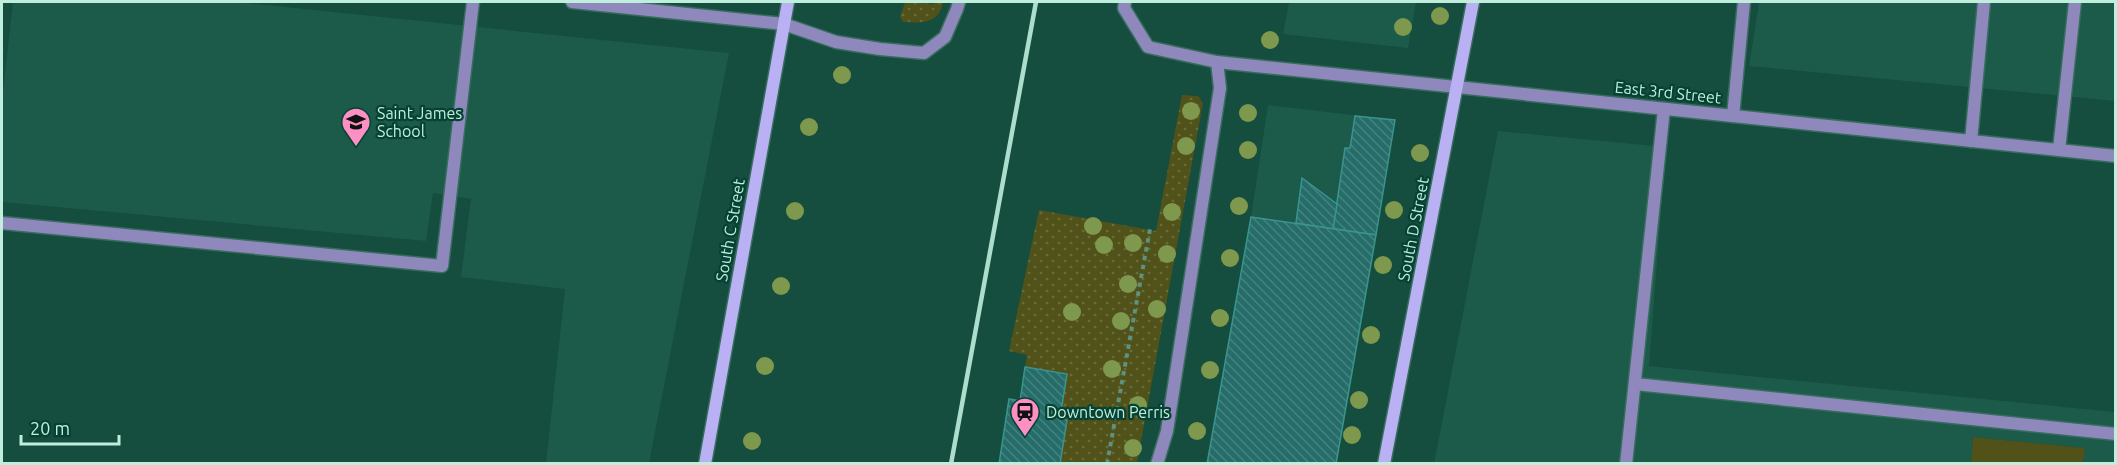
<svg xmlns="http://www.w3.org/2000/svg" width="2117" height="465" font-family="Ubuntu,sans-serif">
	<defs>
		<pattern id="grass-dots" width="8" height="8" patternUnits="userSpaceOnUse" patternTransform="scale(1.5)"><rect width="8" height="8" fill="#515219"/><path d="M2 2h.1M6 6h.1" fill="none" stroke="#686b3a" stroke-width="1.8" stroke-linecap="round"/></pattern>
		<pattern id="building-back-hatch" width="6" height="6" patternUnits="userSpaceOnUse" patternTransform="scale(1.5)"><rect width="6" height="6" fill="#266d6a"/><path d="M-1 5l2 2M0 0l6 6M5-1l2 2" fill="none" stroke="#44827f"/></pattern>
	</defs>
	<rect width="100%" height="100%" fill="#154d3e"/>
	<!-- built -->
	<g fill="#1c5a49">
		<path d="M13,2H236L729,53L649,463H546L565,289L461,277L471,199L433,193L426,241L2,202V100Z"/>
		<path d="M1289,2H1416L1408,48L1283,34Z"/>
		<path d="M1759,2H2115V101L1749,66Z"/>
		<path d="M1268,105L1395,120L1336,463L1207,464L1251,217Z"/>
		<path d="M1498,131L1666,147L1649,366L2115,412V463H2083L2085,448L1973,437L1971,463L1434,464Z"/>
	</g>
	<!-- grass -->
	<g fill="url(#grass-dots)">
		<path d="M910,2L933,4L934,2H943C939,24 922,23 903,22L900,16L905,3Z"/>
		<path d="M1182,95L1198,96L1203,103L1137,463H1060L1067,420L1060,418L1067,374L1025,367L1027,355L1009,351L1039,210L1156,231Z"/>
	</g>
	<!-- park -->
	<path fill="#515219" d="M1973,437L2085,448L2083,463H1971Z"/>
	<!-- building -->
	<g fill="url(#building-back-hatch)" stroke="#3a948f" stroke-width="1.5">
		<path d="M1355,116L1395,120L1376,235L1333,229L1345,148H1350Z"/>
		<path d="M1302,178L1337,204L1333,229L1296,223Z"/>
		<path d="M1251,217L1376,235L1336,464H1207Z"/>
		<path d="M1025,367L1067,374L1060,418L1067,420L1060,464H999L1009,399L1020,401Z"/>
	</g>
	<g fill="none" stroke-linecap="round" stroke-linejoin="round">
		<!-- lane casing -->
		<g stroke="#376d5e" stroke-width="15">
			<g id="lane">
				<path d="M1125,2L1124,8L1148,47L1217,62L1220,88L1167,431L1157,464"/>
				<path d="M784,24L836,42L880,49L924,53L945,37L957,9L959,2"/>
				<path d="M1733,116L1744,2"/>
				<path d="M1971,141L1984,2"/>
				<path d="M2059,150L2075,2"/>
				<path d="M2,223L442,266L473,2"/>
				<path d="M1635,384L2116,434"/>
				<path d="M1626,464L1664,109"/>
			</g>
		</g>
		<!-- street casing -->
		<g stroke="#376d5e" stroke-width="15">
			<g id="street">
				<path d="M572,2L784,24"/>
				<path d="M1217,62L2116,156"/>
			</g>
		</g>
		<!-- secondary casing -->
		<g stroke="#376d5e" stroke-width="15">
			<g id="secondary">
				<path d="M705,464L788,2"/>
				<path d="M1384,464L1473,2"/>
			</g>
		</g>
		<!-- path -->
		<path stroke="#5d9181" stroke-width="4" stroke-dasharray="4.5 4.5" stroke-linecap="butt" d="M1107,464L1150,229"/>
		<!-- lane -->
		<use href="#lane" stroke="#8f88bd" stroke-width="12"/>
		<!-- street -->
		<use href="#street" stroke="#8f88bd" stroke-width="12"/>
		<!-- secondary -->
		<use href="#secondary" stroke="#bab1f5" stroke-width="12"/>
		<!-- rail -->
		<path stroke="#adddcc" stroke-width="4.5" d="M951,464L1036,2"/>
	</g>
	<!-- trees -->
	<g fill="#7e984d">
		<circle cx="1440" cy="16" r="9"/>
		<circle cx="1403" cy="27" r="9"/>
		<circle cx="1270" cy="40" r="9"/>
		<circle cx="842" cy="75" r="9"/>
		<circle cx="1191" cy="111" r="9"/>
		<circle cx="1248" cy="113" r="9"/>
		<circle cx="809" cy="127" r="9"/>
		<circle cx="1186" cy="146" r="9"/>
		<circle cx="1248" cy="150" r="9"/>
		<circle cx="1420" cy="153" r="9"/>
		<circle cx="1239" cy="206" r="9"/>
		<circle cx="1394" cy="210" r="9"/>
		<circle cx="795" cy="211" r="9"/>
		<circle cx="1172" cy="212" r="9"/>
		<circle cx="1093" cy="226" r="9"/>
		<circle cx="1133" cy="243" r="9"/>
		<circle cx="1104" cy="245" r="9"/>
		<circle cx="1167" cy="254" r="9"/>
		<circle cx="1230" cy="258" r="9"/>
		<circle cx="1383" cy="265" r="9"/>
		<circle cx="1128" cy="284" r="9"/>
		<circle cx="781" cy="286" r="9"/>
		<circle cx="1157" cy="309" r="9"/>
		<circle cx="1072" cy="312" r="9"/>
		<circle cx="1220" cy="318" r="9"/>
		<circle cx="1121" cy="321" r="9"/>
		<circle cx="1371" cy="335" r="9"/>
		<circle cx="765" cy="366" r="9"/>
		<circle cx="1112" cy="369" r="9"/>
		<circle cx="1210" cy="370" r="9"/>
		<circle cx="1359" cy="400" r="9"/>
		<circle cx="1138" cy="405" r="9"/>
		<circle cx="1197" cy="431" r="9"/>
		<circle cx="1352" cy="435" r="9"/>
		<circle cx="752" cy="441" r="9"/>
		<circle cx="1133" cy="448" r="9"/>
	</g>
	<!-- icons -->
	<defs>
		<g id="school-pin" transform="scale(1.5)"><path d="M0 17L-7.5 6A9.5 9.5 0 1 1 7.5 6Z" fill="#fc8fc3" stroke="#064233"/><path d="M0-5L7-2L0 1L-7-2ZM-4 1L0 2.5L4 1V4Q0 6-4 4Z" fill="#111"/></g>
		<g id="station-pin" transform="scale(1.5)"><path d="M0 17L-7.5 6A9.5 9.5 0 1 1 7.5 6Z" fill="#fc8fc3" stroke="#064233"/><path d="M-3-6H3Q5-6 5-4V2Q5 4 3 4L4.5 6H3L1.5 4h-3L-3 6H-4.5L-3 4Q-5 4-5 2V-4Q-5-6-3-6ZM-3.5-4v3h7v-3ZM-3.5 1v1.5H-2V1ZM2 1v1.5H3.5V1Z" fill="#111"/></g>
	</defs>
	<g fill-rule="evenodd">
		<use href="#school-pin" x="356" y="122"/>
		<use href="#station-pin" x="1025" y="412"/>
	</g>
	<g text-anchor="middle" stroke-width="4.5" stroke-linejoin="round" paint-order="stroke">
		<!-- street labels -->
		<g font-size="16" fill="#bfeedd" stroke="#064233">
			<text transform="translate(1668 92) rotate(6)" y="6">East 3rd Street</text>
			<text transform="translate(1413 229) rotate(-79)" y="6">South D Street</text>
			<text transform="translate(730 230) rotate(-80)" y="6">South C Street</text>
		</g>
		<!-- poi labels -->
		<g font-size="16" fill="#bfeedd" stroke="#064233" text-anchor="start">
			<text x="377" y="119">Saint James<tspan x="377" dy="18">School</tspan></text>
			<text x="1046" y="418">Downtown Perris</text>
		</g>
	</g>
	<!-- border -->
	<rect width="2117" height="465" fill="none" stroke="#bfeedd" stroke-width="6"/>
	<!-- scale -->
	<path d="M21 435v9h98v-9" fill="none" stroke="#bfeedd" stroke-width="3"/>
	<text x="30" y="435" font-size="18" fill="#bfeedd" stroke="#064233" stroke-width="4.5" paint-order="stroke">20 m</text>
</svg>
